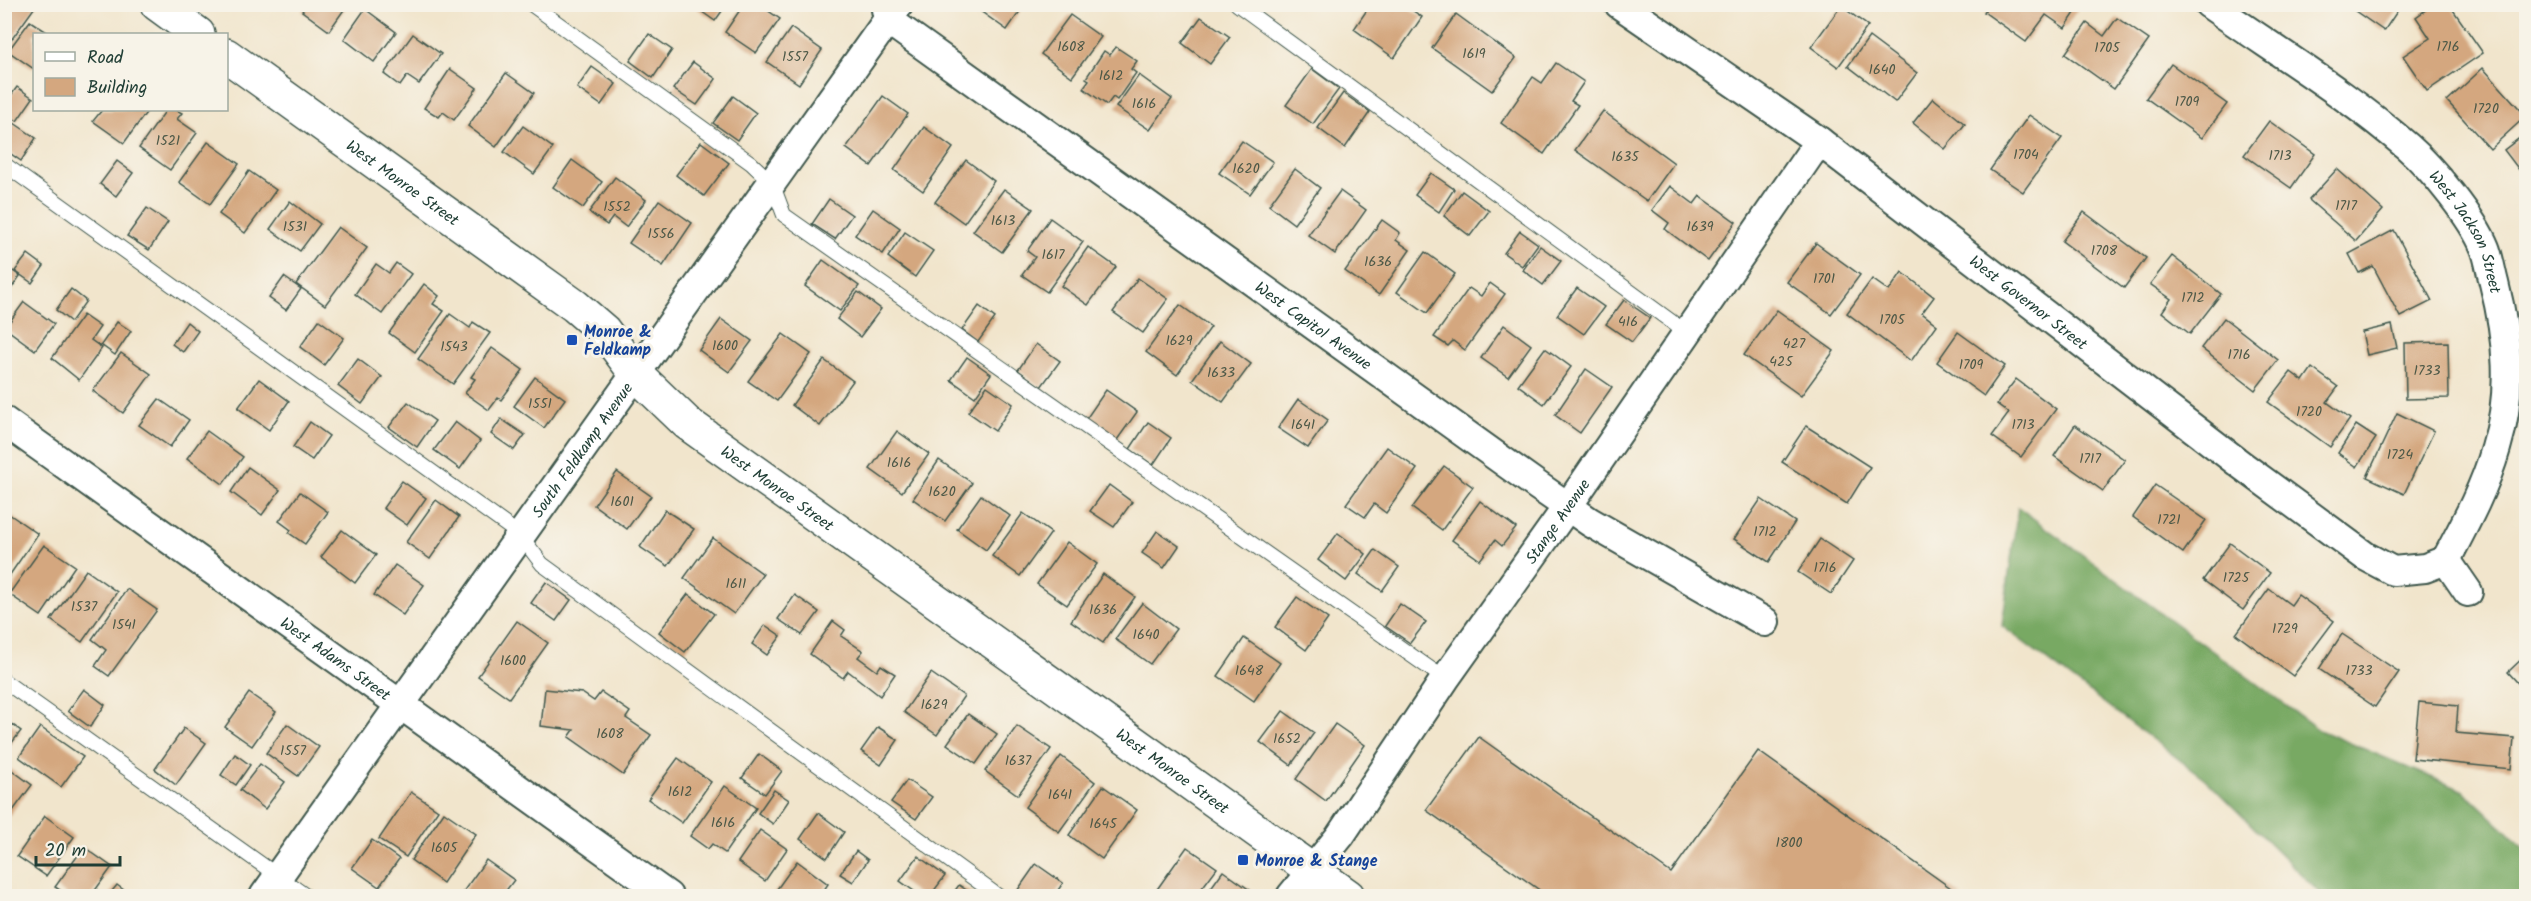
<svg xmlns="http://www.w3.org/2000/svg" width="2531" height="901" font-family="Kalam,sans-serif">
	<rect width="100%" height="100%" fill="#f7f3e8"/>
	<filter id="ink" filterUnits="userSpaceOnUse"><feTurbulence type="fractalNoise" baseFrequency=".0167" numOctaves="2"/><feDisplacementMap in="SourceGraphic" scale="12" xChannelSelector="R" yChannelSelector="G"/><feConvolveMatrix kernelMatrix="1 2 1 2 8 2 1 2 1" color-interpolation-filters="sRGB"/></filter>
	<filter id="wash" filterUnits="userSpaceOnUse"><feTurbulence type="fractalNoise" baseFrequency=".008" numOctaves="4" result="noise"/><feDisplacementMap in="SourceGraphic" scale="24" xChannelSelector="R" yChannelSelector="G"/><feGaussianBlur stdDeviation="1.35" result="paint"/><feColorMatrix in="noise" values="0 0 0 0 0 0 0 0 0 0 0 0 0 0 0 0 0 1.4 0 .05"/><feComposite in="paint" operator="in"/></filter>
	<g filter="url(#wash)">
		<rect width="100%" height="100%" fill="#f1e5cc"/>
		<!-- forest -->
		<path fill="#78a963" stroke="#4c734c" stroke-width="1.5" d="M2018,507L2319,730L2464,791L2526,850V896H2323L2205,779L2002,626Z"/>
		<g id="blocks">
			<!-- building -->
			<g fill="#d4a77f">
				<path d="M4,4H37L4,50Z"/>
				<path d="M307,4H348L329,31L302,11Z"/>
				<path d="M691,4H727L715,21Z"/>
				<path d="M744,4H758L780,19L756,53L725,32Z"/>
				<path d="M979,4H1025L1007,30L976,8Z"/>
				<path d="M1371,4H1403L1422,17L1394,58L1354,29Z"/>
				<path d="M1989,4H2081L2065,28L2046,15L2026,42L1984,12Z"/>
				<path d="M2345,4H2402L2384,31Z"/>
				<path d="M2434,4H2449L2483,53L2427,91L2403,56L2430,38L2416,17Z"/>
				<path d="M1841,6L1868,26L1838,67L1811,47Z"/>
				<path d="M365,9L396,32L374,62L344,39Z"/>
				<path d="M1456,14L1516,58L1492,91L1432,48Z"/>
				<path d="M1070,15L1101,37L1072,77L1041,54Z"/>
				<path d="M1201,17L1230,37L1210,64L1182,43Z"/>
				<path d="M2117,18L2149,40L2114,89L2065,54L2087,23L2104,36Z"/>
				<path d="M30,21L50,34H34V69L8,51Z"/>
				<path d="M791,28L822,50L799,84L767,62Z"/>
				<path d="M413,34L441,54L419,84L407,76L400,86L384,74Z"/>
				<path d="M649,34L672,50L653,78L630,61Z"/>
				<path d="M1869,37L1917,73L1895,102L1848,66Z"/>
				<path d="M1116,47L1137,61L1131,69L1136,73L1117,100L1113,97L1107,105L1083,88L1089,80L1086,78L1104,51L1110,55Z"/>
				<path d="M693,62L716,79L697,105L673,89Z"/>
				<path d="M1556,63L1584,82L1571,101L1578,105L1544,154L1501,123L1533,77L1542,83Z"/>
				<path d="M2171,64L2227,104L2202,138L2146,98Z"/>
				<path d="M592,67L616,84L601,105L577,88Z"/>
				<path d="M2483,68L2526,116L2490,149L2447,101Z"/>
				<path d="M450,69L477,88L454,120L443,112L439,117L424,108Z"/>
				<path d="M1312,69L1339,89L1313,124L1286,105Z"/>
				<path d="M506,73L534,93L496,147L468,126Z"/>
				<path d="M1139,75L1172,99L1150,130L1116,107Z"/>
				<path d="M17,87L33,98L17,121L4,111V105Z"/>
				<path d="M1343,93L1370,112L1345,148L1318,128Z"/>
				<path d="M733,96L756,113L737,140L713,123Z"/>
				<path d="M883,96L908,114L871,166L846,148Z"/>
				<path d="M1933,98L1965,124L1945,149L1913,123Z"/>
				<path d="M102,110H148L124,143L93,121Z"/>
				<path d="M166,110H176L182,113L177,119L197,133L170,170L139,148Z"/>
				<path d="M1603,111L1674,163L1647,201L1575,150Z"/>
				<path d="M2029,115L2062,138L2023,192L1990,170Z"/>
				<path d="M2269,121L2315,154L2291,188L2244,155Z"/>
				<path d="M14,123L36,138L21,161L4,149V137Z"/>
				<path d="M523,126L553,148L534,174L504,152Z"/>
				<path d="M924,127L953,148L923,191L894,170Z"/>
				<path d="M2526,133V179L2504,150Z"/>
				<path d="M1242,141L1273,162L1250,194L1219,173Z"/>
				<path d="M208,142L239,164L210,204L179,182Z"/>
				<path d="M701,142L729,163L704,196L676,175Z"/>
				<path d="M572,160L602,182L583,208L553,187Z"/>
				<path d="M966,160L994,181L964,223L935,202Z"/>
				<path d="M117,161L133,173L116,196L100,184Z"/>
				<path d="M1295,169L1320,188L1294,224L1269,205Z"/>
				<path d="M2337,169L2383,210L2356,241L2309,200Z"/>
				<path d="M249,171L276,190L245,233L219,214Z"/>
				<path d="M1431,173L1454,189L1439,212L1415,195Z"/>
				<path d="M615,177L646,200L626,227L613,217L607,225L589,212Z"/>
				<path d="M1670,186L1694,204L1700,196L1736,222L1708,261L1665,229L1669,223L1652,210Z"/>
				<path d="M1004,189L1033,209L1002,252L973,231Z"/>
				<path d="M1340,191L1366,210L1335,254L1308,235Z"/>
				<path d="M1462,191L1489,211L1470,236L1444,216Z"/>
				<path d="M829,199L852,215L835,239L812,224Z"/>
				<path d="M659,200L692,223L663,266L629,243Z"/>
				<path d="M290,201L320,224L300,251L270,229Z"/>
				<path d="M147,208L168,222L149,250L127,236Z"/>
				<path d="M873,209L900,228L883,254L855,235Z"/>
				<path d="M2084,212L2146,258L2124,288L2062,241Z"/>
				<path d="M1050,218L1083,242L1047,292L1022,275L1035,257L1027,251Z"/>
				<path d="M1382,220L1400,233L1396,240L1410,250L1379,295L1345,271Z"/>
				<path d="M338,227L367,248L325,305L296,284Z"/>
				<path d="M2394,230L2432,301L2400,317L2373,266L2359,273L2349,254Z"/>
				<path d="M1520,231L1538,244L1522,266L1504,253Z"/>
				<path d="M905,232L933,251L915,277L888,257Z"/>
				<path d="M1816,243L1860,275L1831,314L1787,282Z"/>
				<path d="M1540,246L1561,261L1543,285L1523,270Z"/>
				<path d="M1088,247L1116,267L1088,305L1061,286Z"/>
				<path d="M1425,252L1455,274L1427,313L1397,292Z"/>
				<path d="M28,254L44,266L32,283L15,271Z"/>
				<path d="M2172,256L2221,294L2190,334L2162,312L2171,299L2150,284Z"/>
				<path d="M823,260L859,286L840,311L805,286Z"/>
				<path d="M396,263L411,274L382,314L355,294L376,264L389,273Z"/>
				<path d="M4,265L20,276L4,299Z"/>
				<path d="M1902,272L1934,297L1922,313L1937,325L1911,361L1847,313L1872,279L1889,291Z"/>
				<path d="M284,277L301,289L286,310L269,298Z"/>
				<path d="M1138,278L1168,299L1143,333L1113,312Z"/>
				<path d="M1490,283L1505,294L1465,350L1453,341L1448,346L1434,337L1469,288L1481,296Z"/>
				<path d="M424,284L439,296L433,304L444,311L415,352L389,333Z"/>
				<path d="M1577,288L1604,307L1584,334L1557,315Z"/>
				<path d="M71,289L86,301L71,322L56,310Z"/>
				<path d="M858,292L881,309L860,337L837,319Z"/>
				<path d="M1624,300L1650,318L1632,342L1606,324Z"/>
				<path d="M24,302L54,324L35,350L5,328Z"/>
				<path d="M1180,305L1211,327L1177,375L1146,352Z"/>
				<path d="M979,306L995,318L978,342L962,330Z"/>
				<path d="M1777,310L1834,351L1801,396L1744,355Z"/>
				<path d="M450,314L470,328L473,322L490,333L453,384L418,359Z"/>
				<path d="M83,315L100,327L91,340L102,348L79,380L52,358Z"/>
				<path d="M2224,318L2278,360L2255,390L2201,348Z"/>
				<path d="M721,319L752,341L729,372L699,350Z"/>
				<path d="M319,320L344,338L324,365L300,347Z"/>
				<path d="M117,322L131,331L115,355L101,345Z"/>
				<path d="M187,322L198,331L183,352L172,344Z"/>
				<path d="M1504,325L1531,345L1508,377L1481,358Z"/>
				<path d="M2392,325L2397,348L2367,355L2362,332Z"/>
				<path d="M1958,332L2005,366L1984,396L1937,362Z"/>
				<path d="M783,334L811,354L777,401L748,381Z"/>
				<path d="M1220,341L1251,364L1223,402L1192,380Z"/>
				<path d="M2448,342L2449,398L2406,399L2405,343Z"/>
				<path d="M1036,344L1060,361L1041,387L1018,370Z"/>
				<path d="M492,348L523,370L501,400L498,398L489,410L465,393L475,379L471,377Z"/>
				<path d="M1545,348L1571,367L1544,404L1518,385Z"/>
				<path d="M121,353L151,374L123,413L93,391Z"/>
				<path d="M967,357L991,374L975,397L951,380Z"/>
				<path d="M358,359L382,377L362,404L338,386Z"/>
				<path d="M824,360L853,381L820,426L792,405Z"/>
				<path d="M2312,368L2338,387L2327,402L2350,419L2330,447L2268,402L2291,372L2303,381Z"/>
				<path d="M1586,369L1612,387L1580,433L1555,415Z"/>
				<path d="M535,377L565,399L544,428L514,406Z"/>
				<path d="M259,379L289,401L269,430L238,408Z"/>
				<path d="M2016,379L2056,409L2021,457L1992,436L2009,413L1997,404Z"/>
				<path d="M987,386L1013,404L995,431L968,412Z"/>
				<path d="M1106,390L1137,412L1117,440L1086,419Z"/>
				<path d="M159,399L189,420L170,447L139,425Z"/>
				<path d="M1298,399L1328,420L1308,448L1278,428Z"/>
				<path d="M408,402L435,421L417,447L389,427Z"/>
				<path d="M2397,413L2434,431L2404,494L2367,477Z"/>
				<path d="M501,419L525,435L514,450L491,434Z"/>
				<path d="M310,422L329,436L312,460L293,447Z"/>
				<path d="M455,422L480,441L460,469L434,450Z"/>
				<path d="M1148,422L1171,438L1153,465L1130,449Z"/>
				<path d="M2075,425L2125,460L2103,491L2054,456Z"/>
				<path d="M2356,425L2376,438L2357,467L2338,453Z"/>
				<path d="M1806,426L1870,467L1847,504L1782,462Z"/>
				<path d="M207,431L243,457L223,484L187,458Z"/>
				<path d="M897,431L929,454L902,492L870,469Z"/>
				<path d="M1387,447L1417,469L1386,513L1374,504L1365,517L1346,504Z"/>
				<path d="M939,460L972,483L945,521L913,499Z"/>
				<path d="M1444,466L1473,487L1442,530L1412,508Z"/>
				<path d="M248,467L280,490L262,515L231,492Z"/>
				<path d="M617,472L651,496L627,529L594,505Z"/>
				<path d="M402,481L426,498L407,525L383,508Z"/>
				<path d="M1109,485L1132,502L1114,527L1090,511Z"/>
				<path d="M2155,485L2206,520L2183,553L2133,517Z"/>
				<path d="M300,492L328,512L305,544L289,533L291,530L279,521Z"/>
				<path d="M981,495L1010,516L986,550L957,529Z"/>
				<path d="M1761,499L1795,522L1769,562L1734,539Z"/>
				<path d="M436,500L459,517L430,559L406,542Z"/>
				<path d="M1480,501L1516,528L1502,546L1495,540L1480,560L1452,540Z"/>
				<path d="M665,510L694,529L668,566L640,547Z"/>
				<path d="M6,512L38,534L7,579L4,577Z"/>
				<path d="M1023,513L1051,533L1020,576L992,556Z"/>
				<path d="M342,530L376,555L355,583L321,557Z"/>
				<path d="M1157,531L1179,546L1164,568L1142,553Z"/>
				<path d="M1338,533L1366,554L1346,581L1318,560Z"/>
				<path d="M713,538L763,574L734,614L684,578Z"/>
				<path d="M1820,539L1853,561L1831,594L1798,572Z"/>
				<path d="M1067,542L1097,564L1067,605L1037,584Z"/>
				<path d="M2230,543L2270,573L2243,610L2203,580Z"/>
				<path d="M44,545L75,566L41,616L9,594Z"/>
				<path d="M1375,550L1399,567L1382,591L1358,574Z"/>
				<path d="M395,565L424,585L403,615L374,595Z"/>
				<path d="M86,570L117,592L82,642L51,620Z"/>
				<path d="M1103,574L1135,597L1103,643L1071,621Z"/>
				<path d="M546,582L571,600L556,621L531,603Z"/>
				<path d="M127,589L157,610L109,676L95,666L106,650L92,639Z"/>
				<path d="M2269,589L2291,605L2298,595L2334,621L2293,676L2236,634Z"/>
				<path d="M688,594L714,614L685,652L659,632Z"/>
				<path d="M795,595L819,612L802,635L778,619Z"/>
				<path d="M1297,597L1328,619L1306,650L1275,627Z"/>
				<path d="M1142,603L1176,629L1150,664L1115,639Z"/>
				<path d="M1400,604L1426,622L1410,643L1385,626Z"/>
				<path d="M517,621L548,643L509,698L478,676Z"/>
				<path d="M833,621L845,630L841,636L863,651L858,657L877,671L881,665L895,674L880,696L848,671L843,678L810,654Z"/>
				<path d="M765,625L781,636L767,655L752,644Z"/>
				<path d="M2342,634L2399,672L2375,707L2319,669Z"/>
				<path d="M1244,638L1280,663L1254,701L1218,676Z"/>
				<path d="M2526,655V692L2508,672Z"/>
				<path d="M931,673L964,696L937,735L904,712Z"/>
				<path d="M84,689L105,705L90,727L68,711Z"/>
				<path d="M545,689L582,693L594,701L601,692L630,712L626,718L651,735L623,775L569,737L574,730L541,726Z"/>
				<path d="M249,693L276,712L252,746L225,727Z"/>
				<path d="M2419,702L2458,706L2456,733L2514,738L2511,769L2413,759Z"/>
				<path d="M1283,711L1314,733L1291,765L1260,742Z"/>
				<path d="M968,714L997,734L976,764L947,744Z"/>
				<path d="M6,720L21,731L4,753V722Z"/>
				<path d="M287,724L319,747L298,776L266,753Z"/>
				<path d="M1335,724L1365,745L1326,801L1296,779Z"/>
				<path d="M1017,726L1051,749L1018,795L985,771Z"/>
				<path d="M40,727L83,757L61,787L19,757Z"/>
				<path d="M878,727L898,740L881,765L861,751Z"/>
				<path d="M184,728L206,743L176,785L155,769Z"/>
				<path d="M1479,737L1671,873L1758,751L1962,896H1548L1426,810Z"/>
				<path d="M235,754L250,765L236,785L221,775Z"/>
				<path d="M759,754L782,771L765,794L742,778Z"/>
				<path d="M1061,756L1095,782L1059,832L1025,807Z"/>
				<path d="M678,758L711,782L682,823L648,799Z"/>
				<path d="M260,764L285,782L265,809L240,790Z"/>
				<path d="M5,765L32,785L4,823V767Z"/>
				<path d="M907,780L932,797L916,819L891,802Z"/>
				<path d="M725,786L756,808L725,853L712,844L708,849L690,836Z"/>
				<path d="M1103,786L1137,810L1102,859L1069,835Z"/>
				<path d="M774,790L789,800L773,824L758,813Z"/>
				<path d="M411,792L438,810L406,857L379,839Z"/>
				<path d="M444,812L476,834L443,883L411,860Z"/>
				<path d="M818,813L844,832L827,858L800,839Z"/>
				<path d="M45,816L74,837L46,876L17,856Z"/>
				<path d="M760,830L787,849L765,881L738,862Z"/>
				<path d="M372,840L399,859L379,887L352,868Z"/>
				<path d="M84,847L112,867L91,896H69L55,887Z"/>
				<path d="M1187,847L1217,868L1196,896H1155L1153,895Z"/>
				<path d="M856,851L868,860L853,882L840,874Z"/>
				<path d="M918,856L945,876L930,896H921L900,881Z"/>
				<path d="M486,860L514,880L502,896H460Z"/>
				<path d="M797,861L828,884L820,896H772Z"/>
				<path d="M1036,864L1063,883L1054,896H1019L1015,894Z"/>
				<path d="M1223,871L1254,893L1252,896H1205Z"/>
				<path d="M117,885L132,896H108Z"/>
				<path d="M959,885L975,896H951Z"/>
			</g>
		</g>
	</g>
	<g filter="url(#ink)">
		<use href="#blocks" fill-opacity="0" stroke="#3e564b" stroke-width="1.5"/>
		<g fill="none" stroke-linecap="round" stroke-linejoin="round">
			<!-- service casing -->
			<g stroke="#3e564b" stroke-width="16">
				<g id="service">
					<path d="M531,4L751,163L772,183L784,215L1445,679"/>
					<path d="M1237,4L1687,333"/>
					<path d="M4,164L520,535L542,564L998,896"/>
					<path d="M4,681L306,896"/>
				</g>
			</g>
			<!-- minor casing -->
			<g stroke="#3e564b" stroke-width="32">
				<g id="minor">
					<path id="s1" d="M885,4L888,20L1538,486L1590,522L1765,622"/>
					<path id="s2" d="M1619,4L1819,141L2240,464L2365,556L2393,571L2425,568L2446,560"/>
					<path id="s3" d="M2209,4C2276,51 2347,94 2408,147C2432,168 2473,218 2485,248C2489,258 2491,272 2494,283C2508,338 2513,393 2496,448C2485,487 2465,524 2446,560"/>
					<path id="s4" d="M4,421L668,896"/>
					<path d="M2446,560L2468,592"/>
					<path id="s5" d="M264,896L899,4"/>
					<path id="s6" d="M1291,896L1340,836L1445,679L1568,506L1819,141"/>
				</g>
			</g>
			<!-- tertiary casing -->
			<g stroke="#3e564b" stroke-width="36">
				<g id="tertiary">
					<path d="M157,4L198,34"/>
					<path id="s7" d="M226,55L575,306L604,331L636,374L687,423L1348,896"/>
				</g>
			</g>
			<!-- service -->
			<use href="#service" stroke="#fff" stroke-width="14"/>
			<!-- minor -->
			<use href="#minor" stroke="#fff" stroke-width="28"/>
			<!-- tertiary -->
			<use href="#tertiary" stroke="#fff" stroke-width="33"/>
		</g>
	</g>
	<!-- markers -->
	<g fill="#1a4fb4" stroke="#f7f3e8" stroke-width="2">
		<rect x="566" y="334" width="12" height="12" rx="3"/>
		<rect x="1237" y="854" width="12" height="12" rx="3"/>
	</g>
	<g text-anchor="middle" stroke-width="6" stroke-linejoin="round" paint-order="stroke">
		<!-- number labels -->
		<g font-size="14" fill="#4c5847">
			<text x="1071" y="51">1608</text>
			<text x="2448" y="51">1716</text>
			<text x="2107" y="52">1705</text>
			<text x="1474" y="58">1619</text>
			<text x="795" y="61">1557</text>
			<text x="1882" y="74">1640</text>
			<text x="1111" y="80">1612</text>
			<text x="2187" y="106">1709</text>
			<text x="1144" y="108">1616</text>
			<text x="2486" y="113">1720</text>
			<text x="168" y="145">1521</text>
			<text x="2026" y="159">1704</text>
			<text x="2280" y="160">1713</text>
			<text x="1625" y="161">1635</text>
			<text x="1246" y="173">1620</text>
			<text x="2346" y="210">1717</text>
			<text x="617" y="211">1552</text>
			<text x="1003" y="225">1613</text>
			<text x="295" y="231">1531</text>
			<text x="1700" y="231">1639</text>
			<text x="661" y="238">1556</text>
			<text x="2104" y="255">1708</text>
			<text x="1053" y="259">1617</text>
			<text x="1378" y="266">1636</text>
			<text x="1824" y="283">1701</text>
			<text x="2193" y="302">1712</text>
			<text x="1892" y="324">1705</text>
			<text x="1628" y="326">416</text>
			<text x="1179" y="345">1629</text>
			<text x="1794" y="348">427</text>
			<text x="725" y="350">1600</text>
			<text x="454" y="351">1543</text>
			<text x="2239" y="359">1716</text>
			<text x="1781" y="366">425</text>
			<text x="1971" y="369">1709</text>
			<text x="2427" y="375">1733</text>
			<text x="1221" y="377">1633</text>
			<text x="540" y="408">1551</text>
			<text x="2309" y="416">1720</text>
			<text x="1303" y="429">1641</text>
			<text x="2023" y="429">1713</text>
			<text x="2400" y="459">1724</text>
			<text x="2090" y="463">1717</text>
			<text x="899" y="467">1616</text>
			<text x="942" y="496">1620</text>
			<text x="622" y="506">1601</text>
			<text x="2169" y="524">1721</text>
			<text x="1765" y="536">1712</text>
			<text x="1825" y="572">1716</text>
			<text x="2236" y="582">1725</text>
			<text x="736" y="588">1611</text>
			<text x="84" y="611">1537</text>
			<text x="1103" y="614">1636</text>
			<text x="124" y="629">1541</text>
			<text x="2285" y="633">1729</text>
			<text x="1146" y="639">1640</text>
			<text x="513" y="665">1600</text>
			<text x="1249" y="675">1648</text>
			<text x="2359" y="675">1733</text>
			<text x="934" y="709">1629</text>
			<text x="610" y="738">1608</text>
			<text x="1287" y="743">1652</text>
			<text x="293" y="755">1557</text>
			<text x="1018" y="765">1637</text>
			<text x="680" y="796">1612</text>
			<text x="1060" y="799">1641</text>
			<text x="723" y="827">1616</text>
			<text x="1103" y="828">1645</text>
			<text x="1789" y="847">1800</text>
			<text x="444" y="852">1605</text>
		</g>
		<!-- street labels -->
		<g font-size="16" fill="#1f3d34" stroke="#f7f3e8">
			<text dy="6" stroke="none"><textPath href="#s7" startOffset="218">West Monroe Street</textPath></text>
			<text dy="6" stroke="none"><textPath href="#s3" startOffset="350">West Jackson Street</textPath></text>
			<text dy="6" stroke="none"><textPath href="#s2" startOffset="507">West Governor Street</textPath></text>
			<text dy="6" stroke="none"><textPath href="#s1" startOffset="540">West Capitol Avenue</textPath></text>
			<text dy="6" stroke="none"><textPath href="#s5" startOffset="548">South Feldkamp Avenue</textPath></text>
			<text dy="6" stroke="none"><textPath href="#s7" startOffset="704">West Monroe Street</textPath></text>
			<text dy="6" stroke="none"><textPath href="#s6" startOffset="460">Stange Avenue</textPath></text>
			<text dy="6" stroke="none"><textPath href="#s4" startOffset="408">West Adams Street</textPath></text>
			<text dy="6" stroke="none"><textPath href="#s7" startOffset="1190">West Monroe Street</textPath></text>
		</g>
		<!-- transit labels -->
		<g font-size="16" font-weight="bold" fill="#164399" stroke="#f7f3e8" text-anchor="start">
			<text x="584" y="337">Monroe &amp;<tspan x="584" dy="18">Feldkamp</tspan></text>
			<text x="1255" y="866">Monroe &amp; Stange</text>
		</g>
	</g>
	<!-- margin -->
	<rect width="2531" height="901" fill="none" stroke="#f7f3e8" stroke-width="24"/>
	<!-- legend -->
	<rect x="33" y="33" width="195" height="78" fill="#f7f3e8" stroke="#a1aaa0" stroke-width="1.5"/>
	<rect x="45" y="52" width="30" height="9" fill="#ffffff" stroke="#a1aaa0" stroke-width="1.5"/>
	<text x="87" y="63" font-size="18" fill="#1f3d34">Road</text>
	<rect x="45" y="78" width="30" height="18" fill="#d4a77f" stroke="#a1aaa0" stroke-width="1.5"/>
	<text x="87" y="93" font-size="18" fill="#1f3d34">Building</text>
	<!-- scale -->
	<path d="M36 856v9h84v-9" fill="none" stroke="#1f3d34" stroke-width="3"/>
	<text x="45" y="856" font-size="18" fill="#1f3d34" stroke="#f7f3e8" stroke-width="4.5" paint-order="stroke">20 m</text>
</svg>
